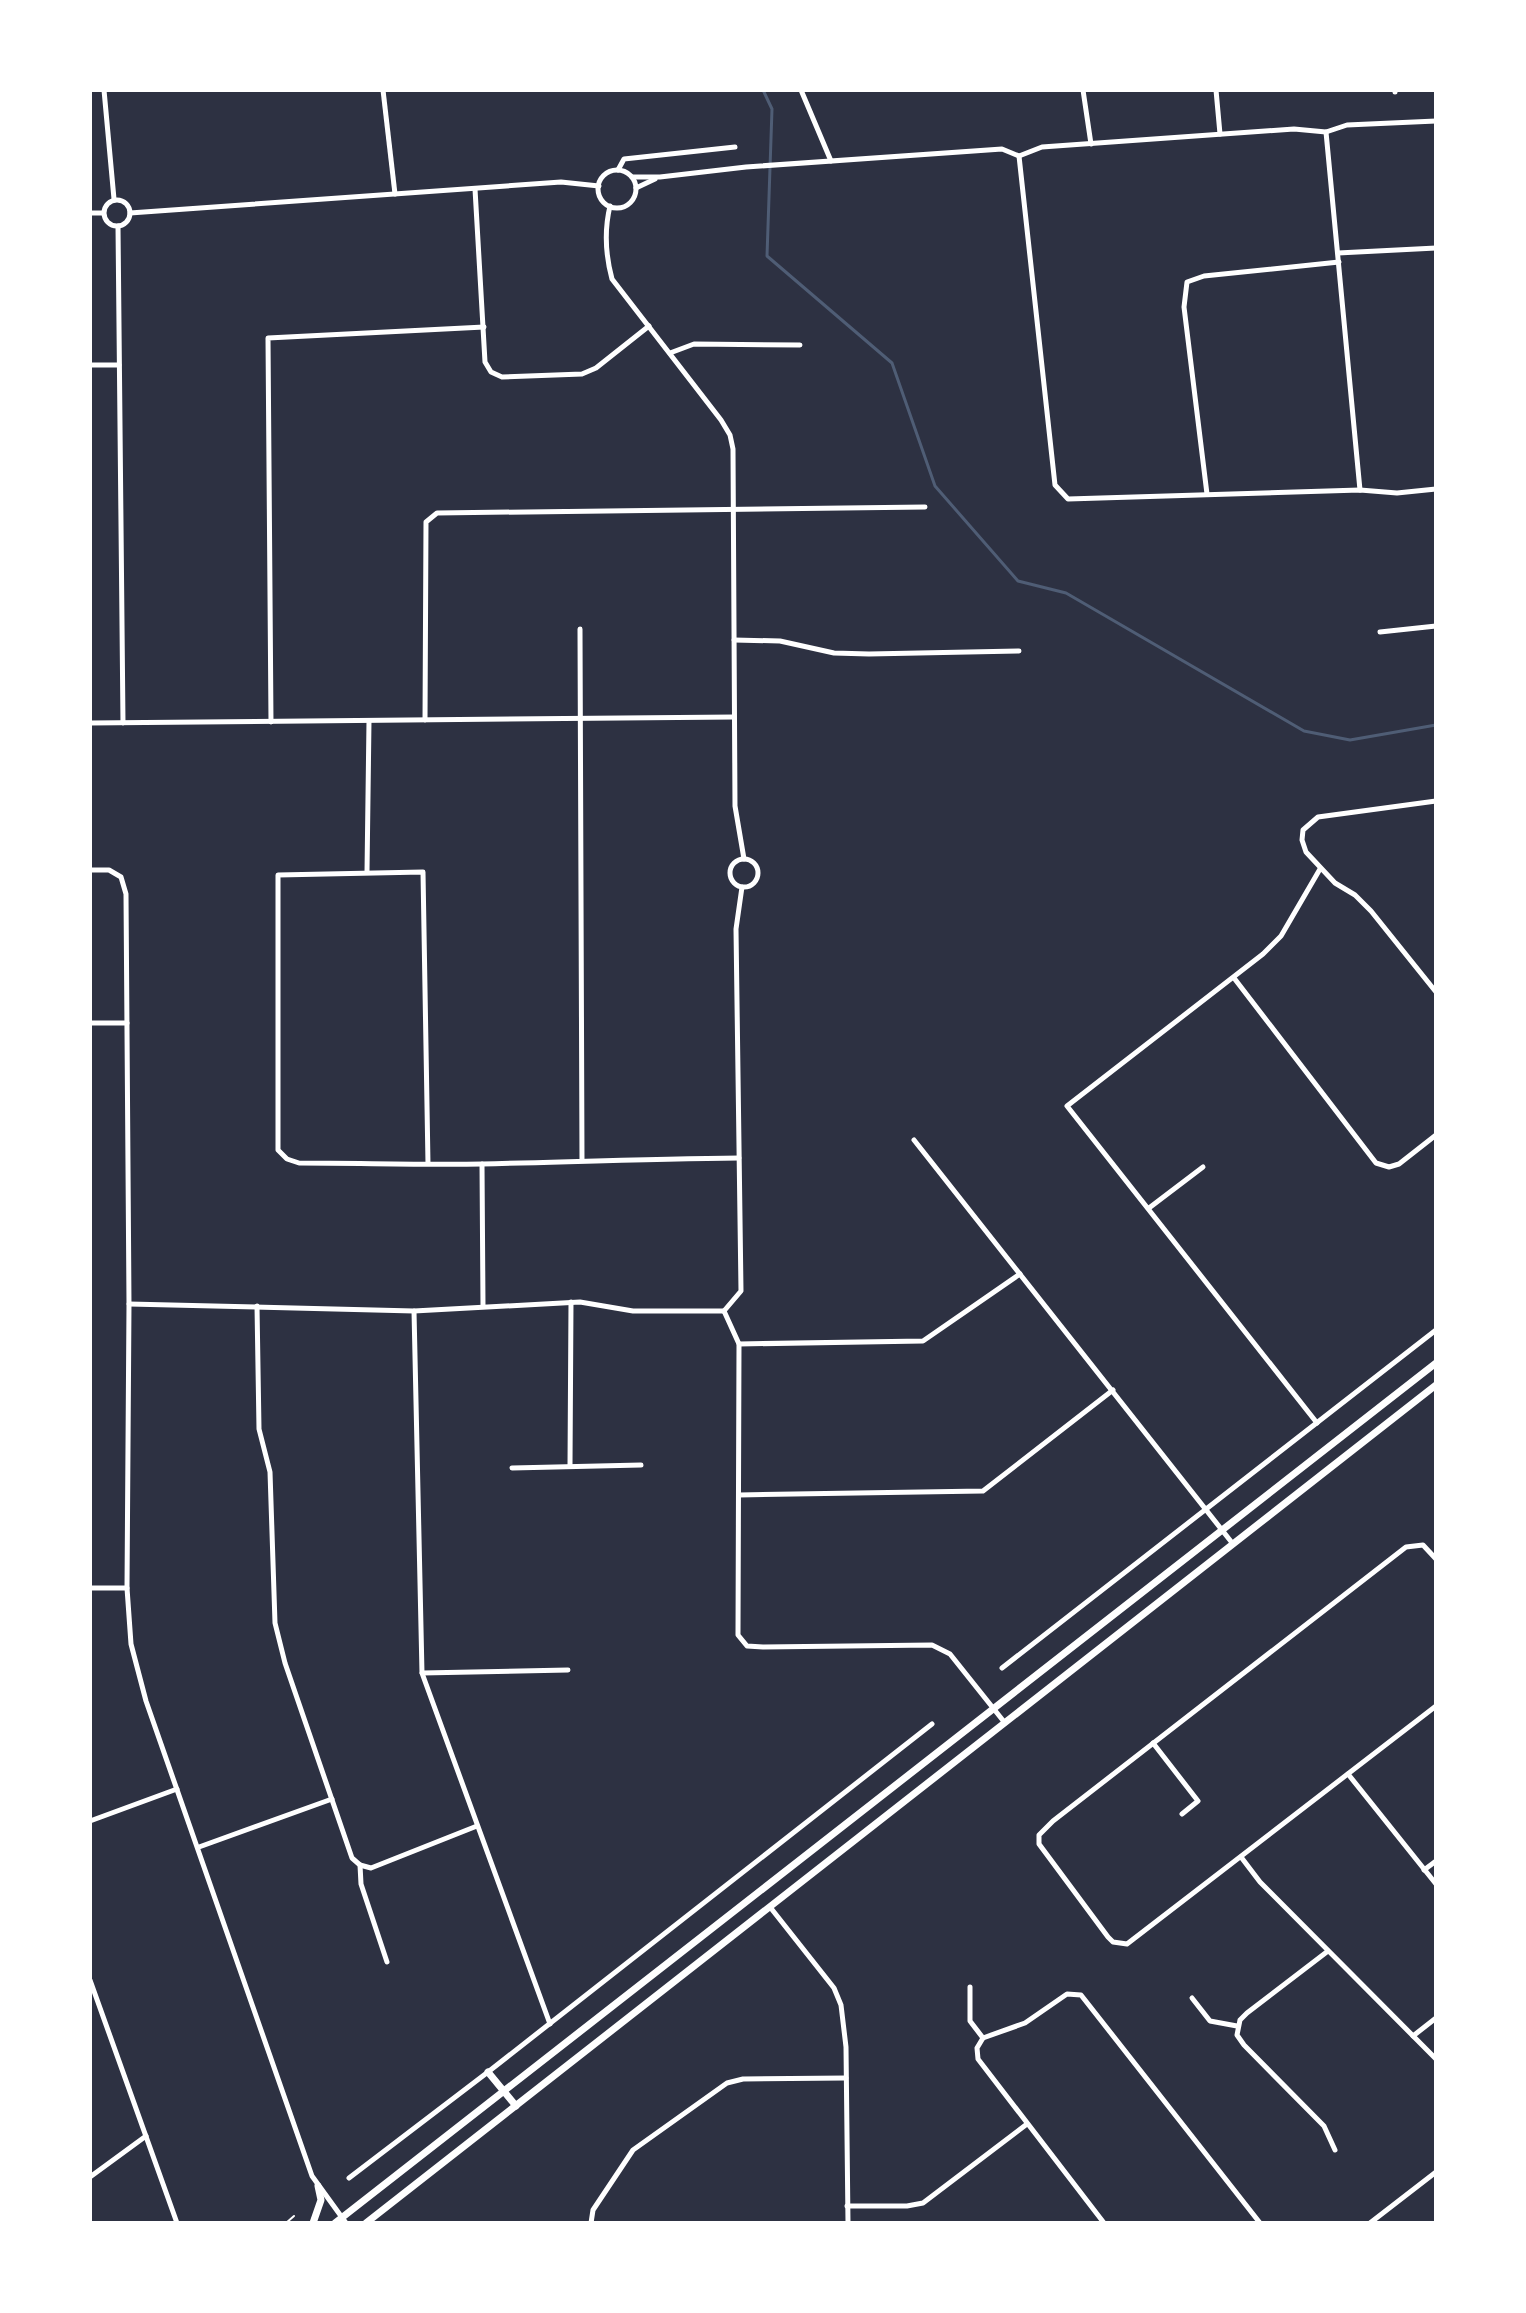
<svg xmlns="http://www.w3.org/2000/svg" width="1526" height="2313" font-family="'Fira Sans Condensed',sans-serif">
	<rect width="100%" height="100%" fill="#2d3142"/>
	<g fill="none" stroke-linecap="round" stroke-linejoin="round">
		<!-- stream -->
		<path stroke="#4f5d75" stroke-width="3" d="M763,90L772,109L767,256L892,363L935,486L1018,581L1066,593L1304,731L1350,740L1436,725"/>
		<!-- service -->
		<path stroke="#fff" stroke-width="2" d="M286,2223L294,2216"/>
		<!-- minor -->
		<g stroke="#fff" stroke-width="5">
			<path d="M104,90L114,199"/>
			<path d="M383,90L395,194"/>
			<path d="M801,90L831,161"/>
			<path d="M1083,90L1091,144"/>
			<path d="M1216,90L1220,134"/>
			<path d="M1395,90V92"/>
			<path d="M1326,132L1360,490"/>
			<path d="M1019,156L1055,485L1068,499L1360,490L1397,493L1436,489"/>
			<path d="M618,170L624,159L735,147"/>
			<circle cx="617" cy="189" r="19"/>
			<path d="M632,177H660L746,167L1002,149L1019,156L1042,147L1294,129L1326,132L1347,125L1436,121"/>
			<path d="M636,188L655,179"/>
			<path d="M475,189L485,362L491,372L502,377L582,374L596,368L649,326"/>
			<circle cx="117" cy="213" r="13"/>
			<path d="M610,206C604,231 605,253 612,279L721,420L730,435L733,449L735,806L744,859"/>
			<path d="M90,213H103"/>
			<path d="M130,213L561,182L599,186"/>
			<path d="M118,226L123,723"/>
			<path d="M1338,253L1436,248"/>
			<path d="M670,353L694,344L800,345"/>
			<path d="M90,365H119"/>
			<path d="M1207,494L1184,307L1187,282L1204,276L1339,262"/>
			<path d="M580,629L582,1159"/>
			<path d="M1380,632L1436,626"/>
			<path d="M734,640L780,641L834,653L869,654L1019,651"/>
			<path d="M425,720L426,522L437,513L925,507"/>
			<path d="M271,722L268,338L484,327"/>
			<path d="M90,723L734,717"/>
			<path d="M1436,801L1318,817L1303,830L1302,840L1306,852L1335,883L1355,895L1371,911L1436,992"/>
			<circle cx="744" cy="873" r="14"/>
			<path d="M90,870H109L121,877L126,894L129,1304L127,1588L131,1644L146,1701L312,2176L346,2223"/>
			<path d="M367,872L369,721"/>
			<path d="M1234,978L1376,1163L1389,1167L1399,1164L1436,1135"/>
			<path d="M90,1023H127"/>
			<path d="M914,1140L1233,1544"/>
			<path d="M428,1164L423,872L278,875V1150L287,1159L299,1163C360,1163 421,1165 482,1164C568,1162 653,1159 739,1158"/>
			<path d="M482,1164L483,1306"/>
			<path d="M1149,1208L1203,1167"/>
			<path d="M129,1304L414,1311L580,1302L633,1311H724"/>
			<path d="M257,1306L259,1429L270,1472L275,1623L285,1663L352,1858L360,1865L361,1884L387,1962"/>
			<path d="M414,1311L422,1673L550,2024"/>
			<path d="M724,1311L739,1344L738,1635L747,1646L763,1647L932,1645L950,1654L1005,1723"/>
			<path d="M724,1311L741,1291L736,929L742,887"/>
			<path d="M739,1344L923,1341L1020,1274"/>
			<path d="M1317,1423L1067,1106L1263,954L1281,936L1320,869"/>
			<path d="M570,1465L571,1302"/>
			<path d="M512,1468L641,1465"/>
			<path d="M739,1495L983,1491L1113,1390"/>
			<path d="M1436,1559L1423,1545L1406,1547L1053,1821L1039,1835V1844L1108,1937L1113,1942L1127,1944L1436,1706"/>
			<path d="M90,1588H127"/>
			<path d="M1002,1668L1436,1330"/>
			<path d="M422,1673L568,1670"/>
			<path d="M1153,1743L1198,1801L1182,1814"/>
			<path d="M1348,1774L1436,1884"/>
			<path d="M90,1821L177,1789"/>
			<path d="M199,1847L332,1799"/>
			<path d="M1241,1857L1260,1882L1436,2059"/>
			<path d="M360,1865L371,1868L477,1826"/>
			<path d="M1424,1870L1436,1861"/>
			<path d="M770,1907L834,1988L841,2005L846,2047L848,2223"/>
			<path d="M1328,1951L1247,2013L1240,2020L1237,2035L1244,2045L1324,2126L1335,2150"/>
			<path d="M90,1980L177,2223"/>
			<path d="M970,1987V2021L983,2038L977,2048L978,2059L1104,2223"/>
			<path d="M1192,1998L1210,2021L1237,2026"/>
			<path d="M1413,2036L1436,2018"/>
			<path d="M983,2038L1025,2023L1067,1994L1081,1995L1260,2223"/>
			<path d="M90,2177L146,2136"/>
			<path d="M349,2178L488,2072L932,1724"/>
			<path d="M847,2206H907L923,2203L1027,2124"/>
			<path d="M591,2223L593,2210L633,2150L727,2083L743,2079L846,2078"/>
			<path d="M1370,2223L1436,2172"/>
		</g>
		<!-- secondary -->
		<g stroke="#fff" stroke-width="7">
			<path d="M488,2072L516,2106"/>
			<path d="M313,2223L321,2200L318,2186"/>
			<path d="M335,2223L1436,1363"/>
			<path d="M366,2223L1436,1385"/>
		</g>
	</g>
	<!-- border -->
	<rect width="1526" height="2313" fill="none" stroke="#ffffff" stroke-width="184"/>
</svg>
